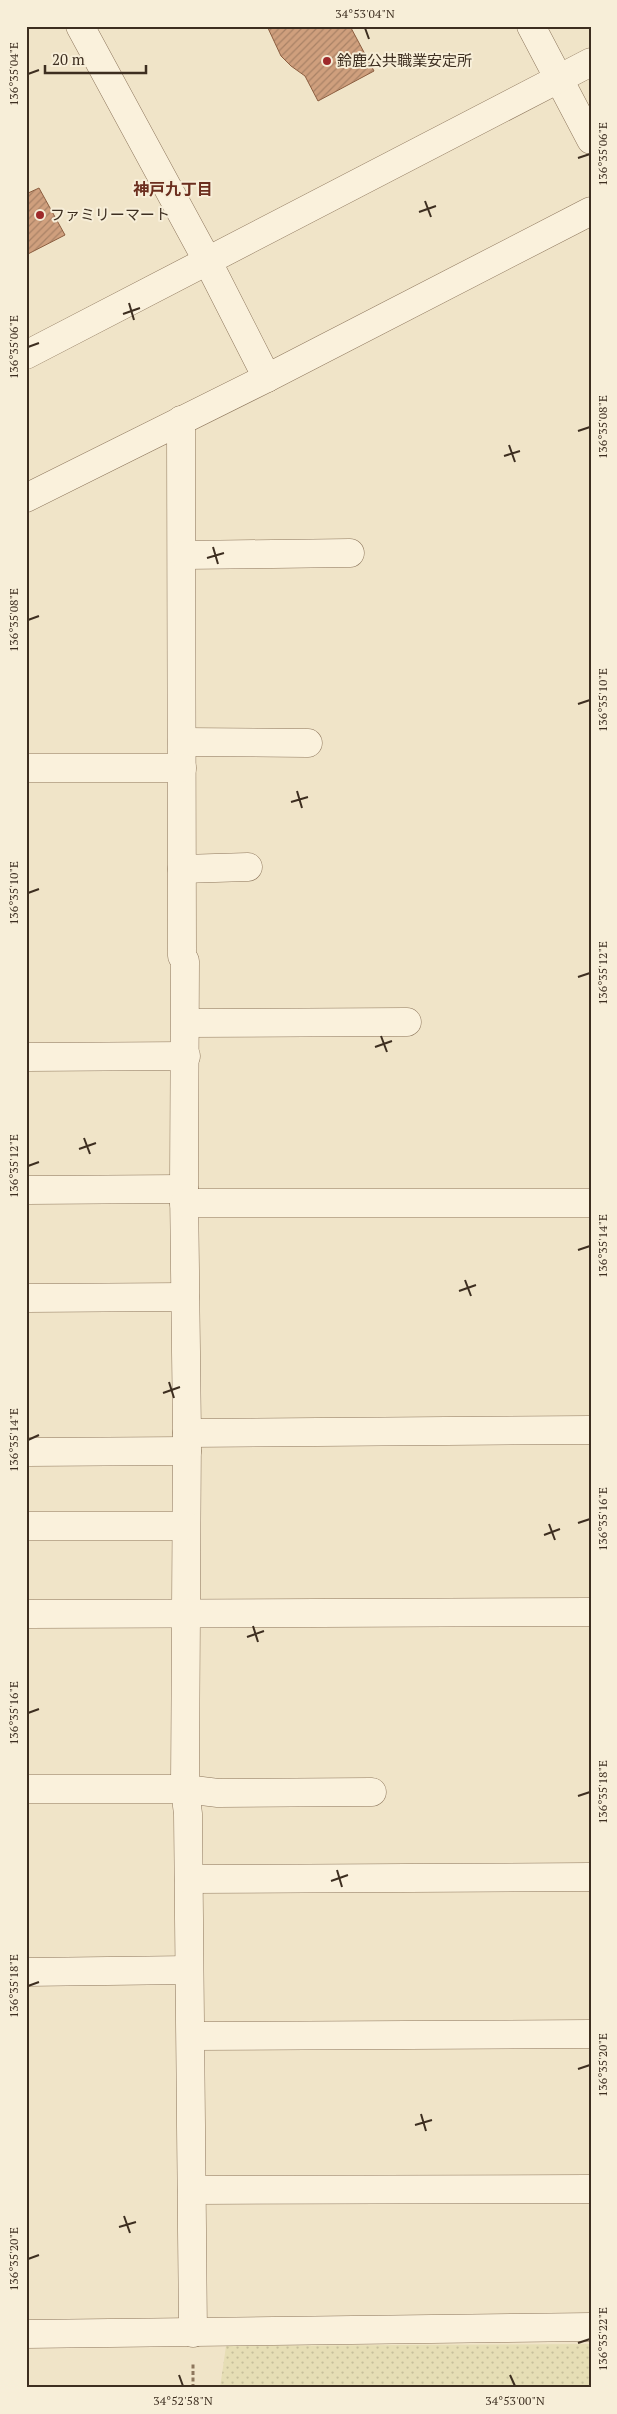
<svg xmlns="http://www.w3.org/2000/svg" width="617" height="2414" font-family="'PT Serif','Noto Sans JP',serif">
	<defs>
		<pattern id="farmland-dots" width="8" height="8" patternUnits="userSpaceOnUse" patternTransform="scale(1.25)"><rect width="8" height="8" fill="#e6deb5"/><path d="M2 2h.1M6 6h.1" fill="none" stroke="#c6bf9b" stroke-width="1.8" stroke-linecap="round"/></pattern>
		<pattern id="building-hatch" width="6" height="6" patternUnits="userSpaceOnUse" patternTransform="scale(1.25)"><rect width="6" height="6" fill="#cf9f7d"/><path d="M-1 1l2-2M0 6l6-6M5 7l2-2" fill="none" stroke="#a98266"/></pattern>
	</defs>
	<rect width="100%" height="100%" fill="#f0e4c8"/>
	<!-- farmland -->
	<path fill="url(#farmland-dots)" d="M591,2344V2388H220L226,2346Z"/>
	<!-- building -->
	<g fill="url(#building-hatch)" stroke="#8d5f41">
		<path d="M267,26H350L374,71L318,101L305,76L291,66L281,56Z"/>
		<path d="M39,188L65,235L26,255V194Z"/>
	</g>
	<g fill="none" stroke-linecap="round" stroke-linejoin="round">
		<!-- minor casing -->
		<g stroke="#8d765c" stroke-width="29">
			<g id="minor">
				<path d="M80,26L208,262L267,378"/>
				<path d="M531,26L591,140"/>
				<path d="M26,355L591,62"/>
				<path d="M181,420L182,956L185,961L184,1189L187,1433L185,1789L188,1814L193,2333"/>
				<path d="M26,498L267,378L591,211"/>
				<path d="M183,555L350,553"/>
				<path d="M182,742L308,743"/>
				<path d="M26,768H182"/>
				<path d="M182,869L248,867"/>
				<path d="M186,1023L407,1022"/>
				<path d="M26,1057L186,1056"/>
				<path d="M26,1190L184,1189"/>
				<path d="M184,1203H591"/>
				<path d="M26,1298L185,1297"/>
				<path d="M187,1433L591,1430"/>
				<path d="M26,1452L187,1451"/>
				<path d="M26,1526H186"/>
				<path d="M26,1614L591,1612"/>
				<path d="M26,1789H185L218,1793L372,1792"/>
				<path d="M189,1879L591,1877"/>
				<path d="M26,1972L189,1970"/>
				<path d="M191,2036L591,2034"/>
				<path d="M192,2190L591,2189"/>
				<path d="M26,2334L591,2327"/>
			</g>
		</g>
		<!-- path -->
		<path stroke="#8d765c" stroke-width="3" stroke-dasharray="4 2.5" stroke-linecap="butt" d="M193,2388V2363"/>
		<!-- minor -->
		<use href="#minor" stroke="#faf1dc" stroke-width="28"/>
	</g>
	<!-- ticks -->
	<path fill="none" stroke="#3d2e20" stroke-width="2" d="M365,28L369,39M28,74L39,70M578,158L590,154M425,201L431,217M419,212L436,206M129,303L134,320M123,314L140,308M28,347L39,343M578,431L590,427M509,445L515,462M504,456L520,451M213,547L218,564M207,558L224,553M28,620L39,616M578,704L590,700M297,791L302,808M291,802L308,797M28,893L39,889M578,977L590,973M381,1036L387,1052M375,1047L392,1041M84,1138L90,1154M79,1149L96,1143M28,1166L39,1162M578,1250L590,1246M465,1280L471,1296M459,1291L476,1285M169,1382L174,1398M163,1393L180,1387M28,1440L39,1435M578,1523L590,1519M549,1524L555,1540M544,1535L560,1529M253,1626L258,1642M247,1637L264,1631M28,1713L39,1709M578,1796L590,1792M337,1870L342,1887M331,1881L348,1875M28,1986L39,1982M578,2069L590,2065M421,2114L426,2131M415,2125L432,2120M124,2216L130,2233M119,2227L136,2222M28,2259L39,2255M578,2343L590,2339M179,2375L183,2386M510,2375L515,2386"/>
	<!-- markers -->
	<g fill="#9e2a2b" stroke="#f7eed8" stroke-width="2">
		<circle cx="327" cy="61" r="5"/>
		<circle cx="40" cy="215" r="5"/>
	</g>
	<g text-anchor="middle" stroke-width="4" stroke-linejoin="round" paint-order="stroke">
		<!-- poi labels -->
		<g font-size="15" fill="#3d2e20" stroke="#f7eed8" text-anchor="start">
			<text x="337" y="66">鈴鹿公共職業安定所</text>
			<text x="50" y="220">ファミリーマート</text>
		</g>
		<!-- neighbourhood labels -->
		<g font-size="16" font-weight="bold" fill="#6b2e1e" stroke="#f7eed8">
			<text x="173" y="195">神戸九丁目</text>
		</g>
	</g>
	<!-- border -->
	<rect width="617" height="2414" fill="none" stroke="#f7eed8" stroke-width="55"/>
	<!-- scale -->
	<path d="M45 65v8h101v-8" fill="none" stroke="#3d2e20" stroke-width="2.5"/>
	<text x="52" y="65" font-size="15" fill="#3d2e20" stroke="#f7eed8" stroke-width="4" paint-order="stroke">20 m</text>
	<rect x="28" y="28" width="562" height="2358" fill="none" stroke="#3d2e20" stroke-width="2"/>
	<g font-size="12" text-anchor="middle" fill="#3d2e20">
		<text x="365" y="18">34°53'04"N</text>
		<text transform="translate(14 74) rotate(-90)" y="4">136°35'04"E</text>
		<text transform="translate(603 154) rotate(-90)" y="4">136°35'06"E</text>
		<text transform="translate(14 347) rotate(-90)" y="4">136°35'06"E</text>
		<text transform="translate(603 427) rotate(-90)" y="4">136°35'08"E</text>
		<text transform="translate(14 620) rotate(-90)" y="4">136°35'08"E</text>
		<text transform="translate(603 700) rotate(-90)" y="4">136°35'10"E</text>
		<text transform="translate(14 893) rotate(-90)" y="4">136°35'10"E</text>
		<text transform="translate(603 973) rotate(-90)" y="4">136°35'12"E</text>
		<text transform="translate(14 1166) rotate(-90)" y="4">136°35'12"E</text>
		<text transform="translate(603 1246) rotate(-90)" y="4">136°35'14"E</text>
		<text transform="translate(14 1440) rotate(-90)" y="4">136°35'14"E</text>
		<text transform="translate(603 1519) rotate(-90)" y="4">136°35'16"E</text>
		<text transform="translate(14 1713) rotate(-90)" y="4">136°35'16"E</text>
		<text transform="translate(603 1792) rotate(-90)" y="4">136°35'18"E</text>
		<text transform="translate(14 1986) rotate(-90)" y="4">136°35'18"E</text>
		<text transform="translate(603 2065) rotate(-90)" y="4">136°35'20"E</text>
		<text transform="translate(14 2259) rotate(-90)" y="4">136°35'20"E</text>
		<text transform="translate(603 2339) rotate(-90)" y="4">136°35'22"E</text>
		<text x="183" y="2405">34°52'58"N</text>
		<text x="515" y="2405">34°53'00"N</text>
	</g>
</svg>
